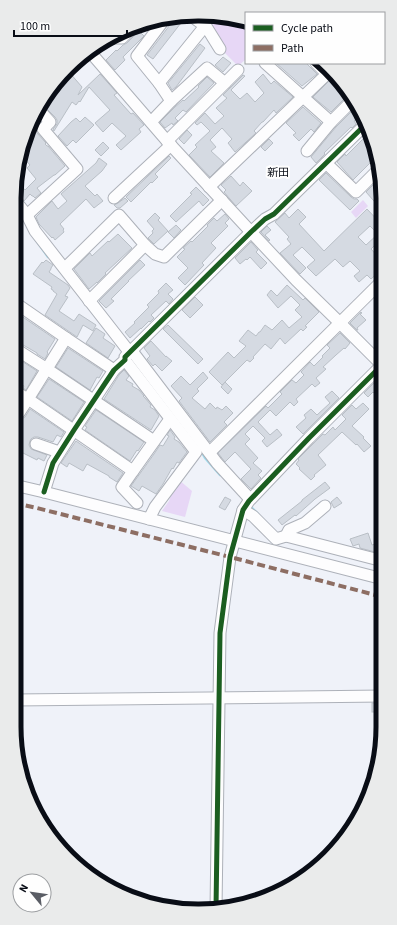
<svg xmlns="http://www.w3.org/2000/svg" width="397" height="925" font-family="'Source Sans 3','Noto Sans JP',sans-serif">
	<rect width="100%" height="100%" fill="#eff2f9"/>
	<!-- green -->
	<g fill="#e7d7f6">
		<path d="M206,17L246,22V61L245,60L238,66L224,52Z"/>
		<path d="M363,200L368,206L356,218L351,212Z"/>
		<path d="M179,480L192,491L185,517L162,511L169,501L173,488Z"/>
	</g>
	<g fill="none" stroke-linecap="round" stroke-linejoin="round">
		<!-- stream -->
		<g stroke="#9edbee" stroke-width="2.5">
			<path d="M36,240L48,257"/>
			<path d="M201,451L205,458L220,475"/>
			<path d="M250,506L258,514"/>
		</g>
	</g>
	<!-- building -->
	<g fill="#d5dae2" stroke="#b9bfc6" fill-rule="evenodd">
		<path d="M183,15L184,19L153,59L147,55L176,17Z"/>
		<path d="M138,30L144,36L123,57L125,60L115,70L106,60L116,50L117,51L123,45L127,43L136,34Z"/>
		<path d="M200,44L205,48L176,87L172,90L168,83Z"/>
		<path d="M223,57L231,63L223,72L215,65Z"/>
		<path d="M276,63H306L317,74L302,86Z"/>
		<path d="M69,72L82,87L78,95L100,74L117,93L114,95L131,114L133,113L144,125L139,129L141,132L121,150L116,145L126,136L112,123L103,132L95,123L110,110L89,87L80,102L79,101L76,105L72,102L54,131L53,129L57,124V120L55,117L43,105L55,85Z"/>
		<path d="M263,74L271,84L274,81L293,97L276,113L274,110L263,122H262L254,131L256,133L235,152L228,143L232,139L222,128L210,140L216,147L211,151L224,163L210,177L189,155L197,147L195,145L210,131L201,122L197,125L195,123L205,113L215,124L224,116L216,108L227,98L223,95L243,75L245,76L231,90L240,99L247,93L255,102L264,93L255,82Z"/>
		<path d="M334,76L345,86L349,94L331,112L313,97Z"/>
		<path d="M207,77L214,83L186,112L183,110L175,118L178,121L173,125L172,123L165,128L160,122L175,107L183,100L184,101L199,87L198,86Z"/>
		<path d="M357,106L361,115L354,121L356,124L352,128L351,127L324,153L325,154L316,163L311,157L336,127Z"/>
		<path d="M303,107L321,123L314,132L311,129L299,141L293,135L296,133L286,123Z"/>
		<path d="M85,117L94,125L76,143L73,140L67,146L58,136L71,122L76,118L80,122Z"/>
		<path d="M36,128L37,133L46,143L45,144L47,146H48L65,166L55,175H54L37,188L41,193L35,198L33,196H32L30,194L24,201L19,194L15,192L17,181L25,190L36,179L27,168L30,165L21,155V154L31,145L29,142L33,138L29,134Z"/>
		<path d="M187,130L192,135L184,144L179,139Z"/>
		<path d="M370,132L377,156L353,180L337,162L345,154L346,156Z"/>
		<path d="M269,139L273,143L265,151L261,147Z"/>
		<path d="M103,142L109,148L101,156L95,150Z"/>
		<path d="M169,156L171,158L155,174L158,177L152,183L151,182L131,202L126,197Z"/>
		<path d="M99,158L107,164L102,171L85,186L95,196L97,194L103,201L94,208L86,199L60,224L64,229L63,230L64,232L55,240L53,237L52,238L39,224L36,217L52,201L58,209L67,201L61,194L96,163Z"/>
		<path d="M326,173L351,197L354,199H357L359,201L350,210L319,180Z"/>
		<path d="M231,176L240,186L243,182L252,191L236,206L224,192L226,190L221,185Z"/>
		<path d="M381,177V209L366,192Z"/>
		<path d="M196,187L209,200L203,206L199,201L176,222L170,216L192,194L190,193Z"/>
		<path d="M125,198L128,201L120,208H117L114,205L118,203Z"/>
		<path d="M298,209L306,217L299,224L324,251L367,209L382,225V238L371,249L382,261V269L371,279L367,275L359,282L354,276L360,271L350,261L343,267L335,259L316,276L307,267L315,260L302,247L293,255L306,268L300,274L280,253L291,244L287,239L289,237L275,222L285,213L289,218ZM370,226L378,234L366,245L358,237Z"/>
		<path d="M155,213L160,218L158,220L168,231L154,244L148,238L153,233L152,231L154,229L147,221Z"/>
		<path d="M225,214L229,219L225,223L228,226L211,243L216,248L202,263L204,265L185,285L178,278L188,268L177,257L185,249L183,248L191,241L192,242L208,226L207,225L214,218L217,221Z"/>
		<path d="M176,225L181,230L174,238L168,232Z"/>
		<path d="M267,226L271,230L265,235L270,240L269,241L261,232Z"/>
		<path d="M118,234L132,248L105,273L106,274L97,283V282L89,289L74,269L90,253L92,256L108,241L109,242Z"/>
		<path d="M251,242L258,250L256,252L267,263L261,269L250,257L247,260L246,259L240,264L235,258Z"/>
		<path d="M46,260L53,265L51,268V269L49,272L68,285L70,288L65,296L68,297L59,311L74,321L79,314L96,325L93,331L83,325L77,337L45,315L57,294L53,291V290L51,289L52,287L33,274L42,262L43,263Z"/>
		<path d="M140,260L145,265L128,281H129L111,299L114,301L106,308L99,301Z"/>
		<path d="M166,283L173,290L168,294L173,299L169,304L166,301L151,315L154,318L150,322L149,321L141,329V328L130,338L125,332L135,323L134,322L149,307L147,305L159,293L158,291Z"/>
		<path d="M287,285L303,300L305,298L319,312L305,326L307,327L303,331L301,329L285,344L280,338L271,349L265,344L253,357L254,358L250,362L247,360L222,385L209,372L228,352L234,358L246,346L239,341L248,330L256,336L259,332H260L265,325L272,330L282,320L289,328L302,317L295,310L300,305L291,296L278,308L267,295L271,290L277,296Z"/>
		<path d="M195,297L203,305L190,318L182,310Z"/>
		<path d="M14,311L55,339L47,352L48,353L45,359L37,354V353L18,342L14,341Z"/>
		<path d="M361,312L362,313L360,314L366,320L357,328L358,330H357L350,323Z"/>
		<path d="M168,325L203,359L198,364L163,329Z"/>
		<path d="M96,328L105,334L103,338L115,346L108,358L86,343Z"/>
		<path d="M340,333L350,343L345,349L344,348L336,355L323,367L326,369L316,378L320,383L315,387L312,384L296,399L298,402L294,406L290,402L276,416L270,410L258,422L270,435L277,429L282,435L267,447L262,441L265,438L253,426L245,434L250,439L245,444L258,458L253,463L262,471L258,475L261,478L251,489L241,479L251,469L235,452L225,462L218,453L266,406L268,408L282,394L280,392L292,380L296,383L304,375L301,372L310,362L314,366L323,357L322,356L330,348L327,345Z"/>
		<path d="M151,341L166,357V356L172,361L162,371L155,364L153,366L147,359L150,356L144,348Z"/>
		<path d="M68,348L103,371L99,378L97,377L90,390L56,367Z"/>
		<path d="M14,356L37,371L26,390L23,388L24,386L18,382L20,378L14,375Z"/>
		<path d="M124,370L129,376L126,380L133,384L132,386L139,390L144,396H143L145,398L151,405L150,407L155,410L159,416L151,430L104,399L119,375Z"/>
		<path d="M203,372L208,378L197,389L199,391L192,398L205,409L210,403L216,409L217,407L222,410L226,406L233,413L224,422L227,425L210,442L179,401L182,398L171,386L181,376L190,385Z"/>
		<path d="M380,377L382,379V395L379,398L373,392L368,397L364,393Z"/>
		<path d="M49,379L84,402L72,421L37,397Z"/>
		<path d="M225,382L232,389L228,394L221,387Z"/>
		<path d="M332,391L339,398L303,434L296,427L306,418L304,415L311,409L317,415L330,403L325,397Z"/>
		<path d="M363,403L369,409L352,426L364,437L363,438L371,446L364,452L357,444L356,445L342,432L318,455L326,465L314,475L315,476L311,480L299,469L300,468L296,464L299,460L298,459L323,434L325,435L333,427L335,430L346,419L342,415L352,405L356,409Z"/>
		<path d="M30,409L64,432L61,437L57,435L53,442L38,437H34L31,439L30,441L29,445L31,449L47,455L44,461L38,458L37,460L19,451L14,461V443L17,437L14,435V434L20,423L17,421L18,420L22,419L25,417Z"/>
		<path d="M96,410L144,442L138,451L137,450L130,461L85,430L87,427L85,426Z"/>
		<path d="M170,430L175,437L174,439L179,442L187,452L179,463L177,462L173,469L172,468L163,484L156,494L142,486L139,491L131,486L154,454L160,445L163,446L169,436L167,435Z"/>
		<path d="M76,441L123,473L117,482L109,477V476L87,464L83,471L69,463L67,467L61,463Z"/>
		<path d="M325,482L330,488L315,499L296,516L295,515L282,525L278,520L302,501V500Z"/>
		<path d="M225,497L231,500L225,510L219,507Z"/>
		<path d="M337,497L342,503L334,508L331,502Z"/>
		<path d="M368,533L372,545L375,544L378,550L375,552L360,548L359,544L353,546L350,539Z"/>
		<rect x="372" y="703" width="10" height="9"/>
	</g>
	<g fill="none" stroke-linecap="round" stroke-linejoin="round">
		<!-- minor casing -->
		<g stroke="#adb1b9" stroke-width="13">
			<g id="minor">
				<path d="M202,20L220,49"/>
				<path d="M110,38H122L131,29"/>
				<path d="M91,53L167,141L251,232L296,280L340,323L382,365"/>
				<path d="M265,63L303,97L331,122L353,100"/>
				<path d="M316,63L327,74"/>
				<path d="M159,83L205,26L190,15"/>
				<path d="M171,101L207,68L225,83"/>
				<path d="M151,122L171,101L159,83L137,56L164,20"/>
				<path d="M167,141L238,70"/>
				<path d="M307,151L331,122"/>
				<path d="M326,163L356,192L380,168"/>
				<path d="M209,187L327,74L329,71"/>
				<path d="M114,198L171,145"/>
				<path d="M14,199L27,215L35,231L127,349L132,351L217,463L250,499"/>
				<path d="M27,215L77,169L43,129L50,122L40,111"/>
				<path d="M65,268L119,215L145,245L155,254L164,257L222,200"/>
				<path d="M89,301L145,245"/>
				<path d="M14,302L66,338L114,370"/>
				<path d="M66,338L28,399L133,471L122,487L137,503"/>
				<path d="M14,348L47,369L154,441"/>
				<path d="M125,360L196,452L155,507L149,519"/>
				<path d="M14,410L19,413L28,399L14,391"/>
				<path d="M36,444L59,452"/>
				<path d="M209,452L212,450L382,281"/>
				<path d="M133,471L170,419"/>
				<path d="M14,485L44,492L383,579"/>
				<path d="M44,492L53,463L74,430L114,370L125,360V357L251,232L265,219L274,214L366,124"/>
				<path d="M243,510L253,516L276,539L286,536L383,561"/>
				<path d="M286,536L289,530L305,523L325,506"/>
				<path d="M14,700L383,696"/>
				<path d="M332,853L343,838"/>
				<path d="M216,909L220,633L230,557L243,510L249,501L309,438L382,365"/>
			</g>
		</g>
		<!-- minor -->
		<use href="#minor" stroke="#fdfdfe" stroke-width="11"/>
		<!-- quiet -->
		<g stroke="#8d6e63" stroke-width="4" stroke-dasharray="8 4" stroke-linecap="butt">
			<path d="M14,503L37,508L226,556"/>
			<path d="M234,558L383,597"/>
		</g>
		<!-- cycleway casing -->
		<g stroke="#fefefe" stroke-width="8">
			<g id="cycleway">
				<path d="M44,492L53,463L74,430L114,370L125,360V357L251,232L265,219L274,214L366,124"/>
				<path d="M216,909L220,633L230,557L243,510L249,501L309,438L382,365"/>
			</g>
		</g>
		<!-- cycleway -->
		<use href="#cycleway" stroke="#1b5e20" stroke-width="5"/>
	</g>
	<g text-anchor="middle" stroke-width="4" stroke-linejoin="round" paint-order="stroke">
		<!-- neighbourhood labels -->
		<g font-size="11" fill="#090d16" stroke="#fefefe">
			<text x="278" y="176">新田</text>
		</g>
	</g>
	<!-- crop -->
	<path d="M0 0H397V925H0ZM198 21H199A177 177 0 0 1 376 198V727A177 177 0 0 1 199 904H198A177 177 0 0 1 21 727V198A177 177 0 0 1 198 21Z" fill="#eaebeb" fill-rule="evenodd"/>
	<path fill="none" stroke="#090d16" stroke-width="5" d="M198 21H199A177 177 0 0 1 376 198V727A177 177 0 0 1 199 904H198A177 177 0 0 1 21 727V198A177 177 0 0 1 198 21Z"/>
	<!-- legend -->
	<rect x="245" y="12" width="140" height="52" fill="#fefefe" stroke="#9c9ea1"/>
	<rect x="253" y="25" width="20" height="6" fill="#1b5e20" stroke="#9c9ea1"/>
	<text x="281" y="32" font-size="12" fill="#090d16">Cycle path</text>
	<rect x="253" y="45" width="20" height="6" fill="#8d6e63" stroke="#9c9ea1"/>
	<text x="281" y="52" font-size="12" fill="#090d16">Path</text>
	<!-- north arrow -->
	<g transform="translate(32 893) rotate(299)"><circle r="19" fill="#fefefe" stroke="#9c9ea1"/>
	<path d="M0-3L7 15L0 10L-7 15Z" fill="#5a5d65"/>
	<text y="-6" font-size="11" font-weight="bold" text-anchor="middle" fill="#090d16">N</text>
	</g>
	<!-- scale -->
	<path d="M14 30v6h113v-6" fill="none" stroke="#090d16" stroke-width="2"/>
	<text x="20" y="30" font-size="12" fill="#090d16" stroke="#fefefe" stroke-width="3" paint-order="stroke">100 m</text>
</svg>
